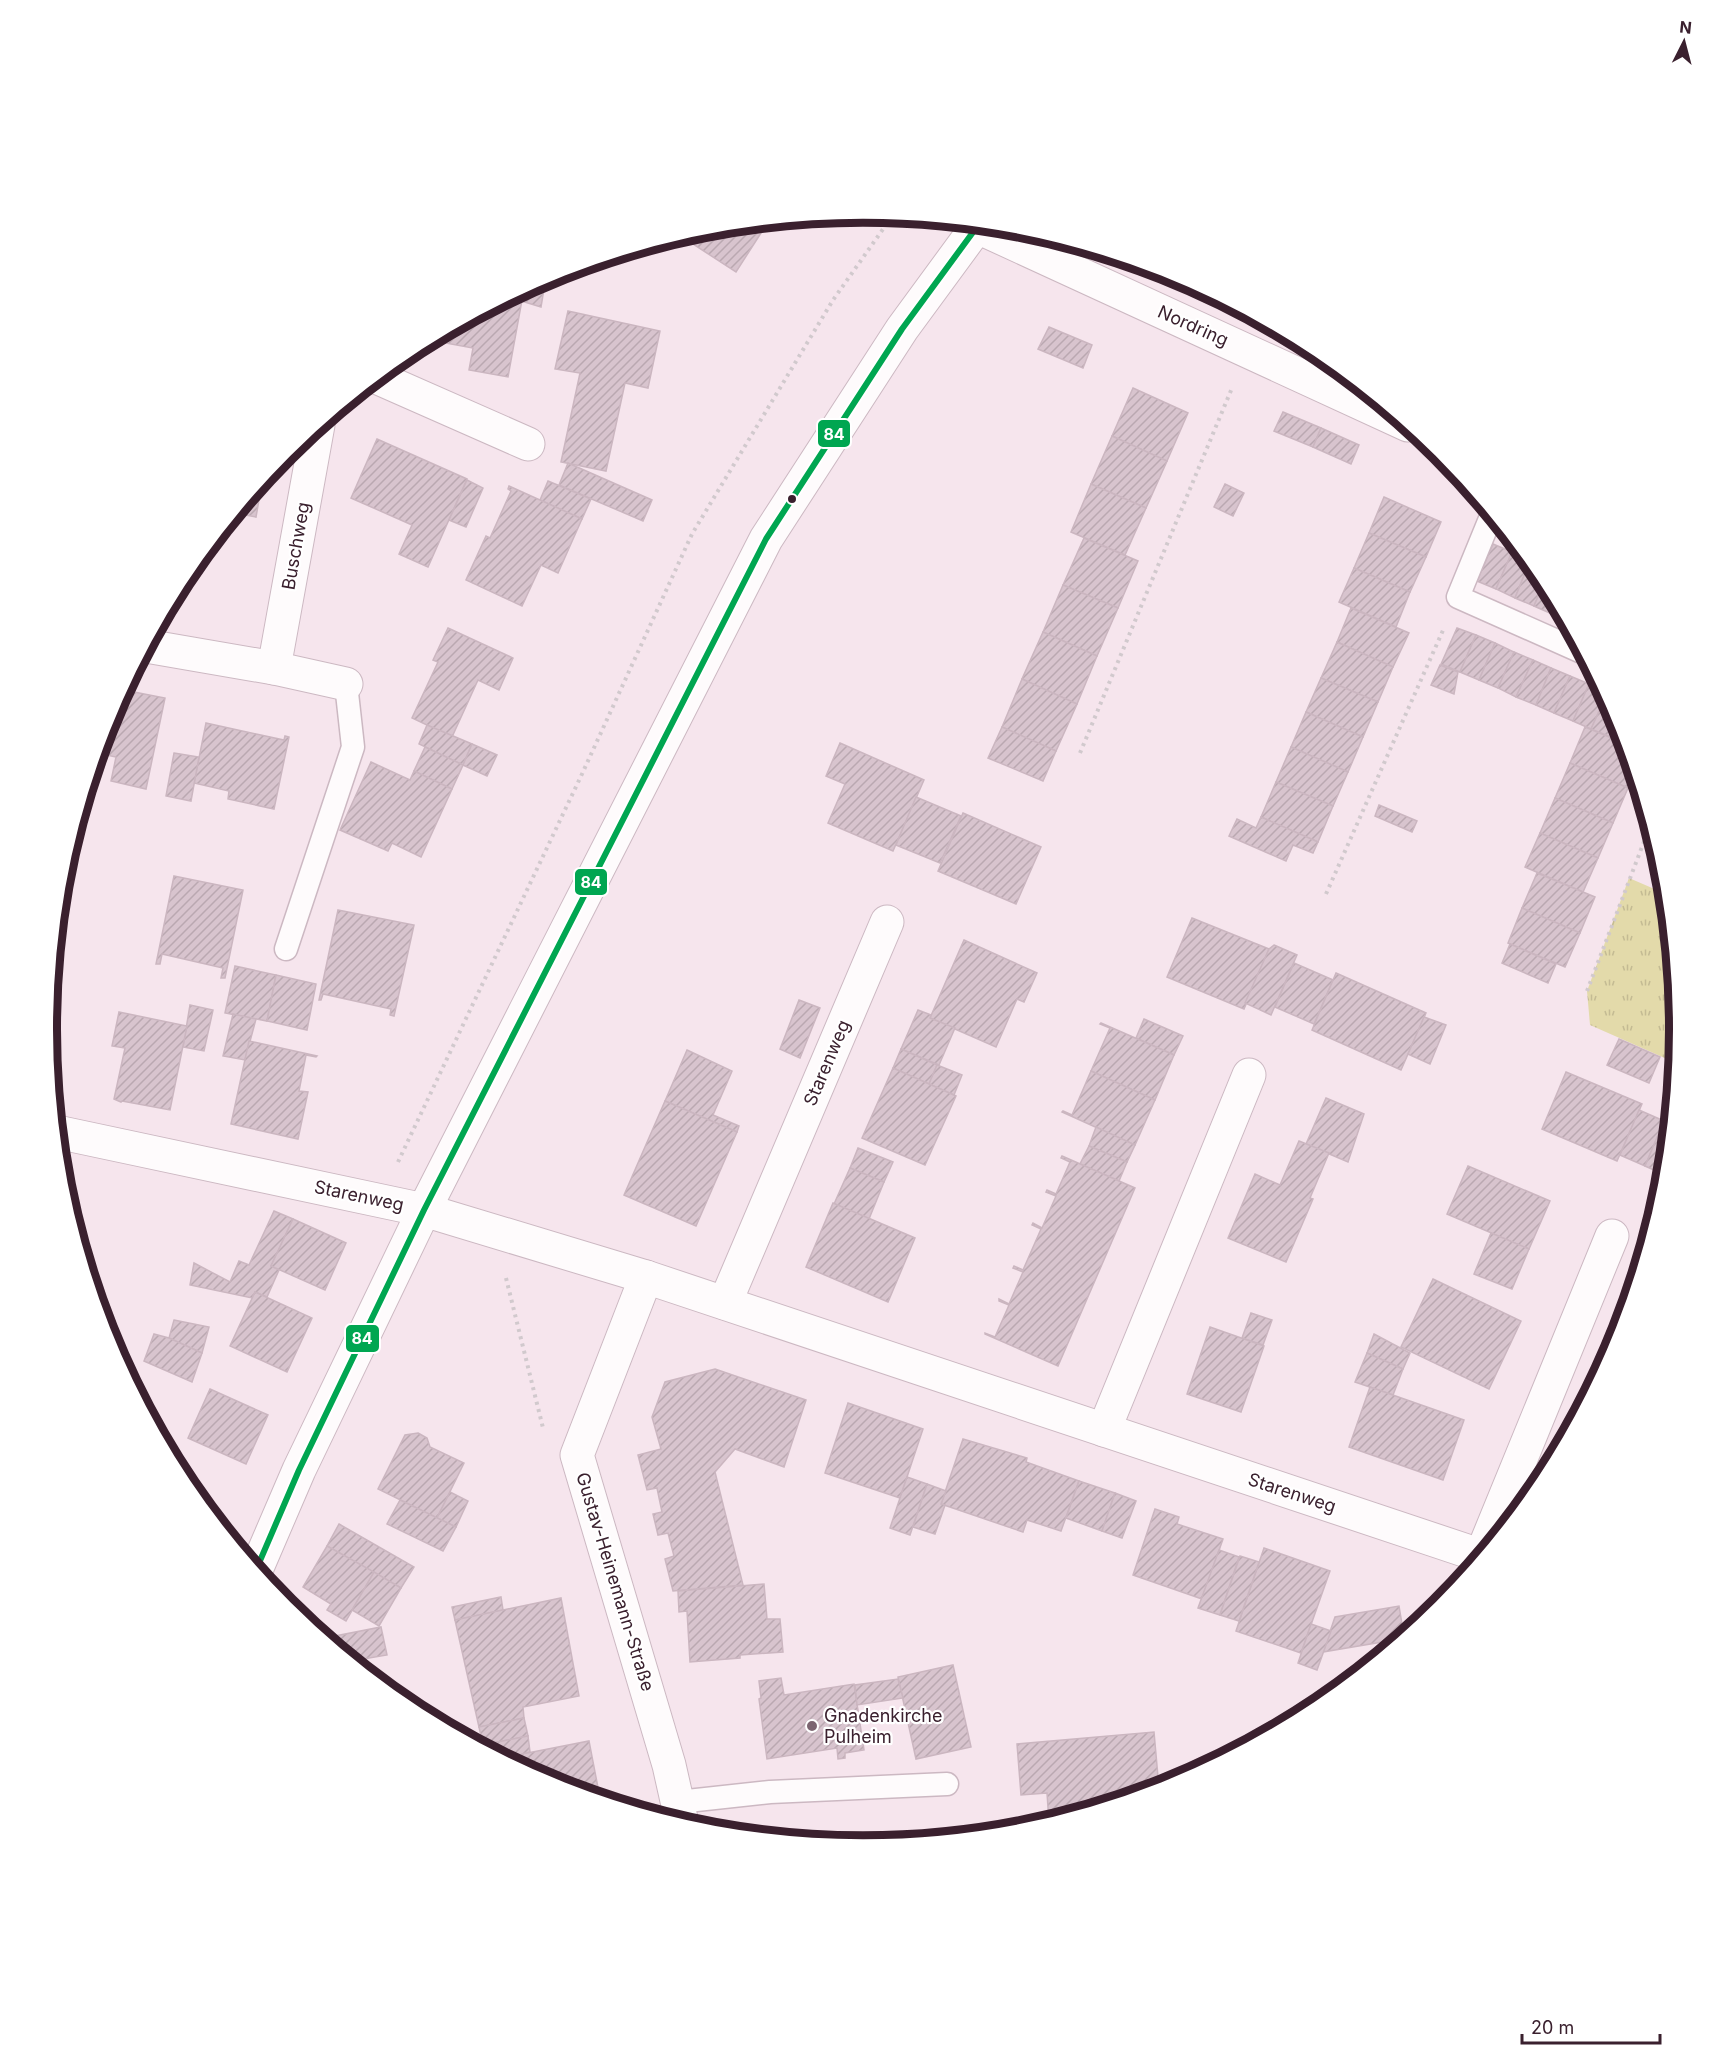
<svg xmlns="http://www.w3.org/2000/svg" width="1726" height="2058" font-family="Inter,sans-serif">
	<defs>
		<pattern id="park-tufts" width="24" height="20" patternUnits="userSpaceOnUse" patternTransform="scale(1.5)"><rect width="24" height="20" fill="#e3daaa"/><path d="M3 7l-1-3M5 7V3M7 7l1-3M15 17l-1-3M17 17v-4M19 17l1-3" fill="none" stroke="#c4bb93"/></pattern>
		<pattern id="building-hatch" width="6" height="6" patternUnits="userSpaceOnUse" patternTransform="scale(1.5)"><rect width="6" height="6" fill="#d8c4ce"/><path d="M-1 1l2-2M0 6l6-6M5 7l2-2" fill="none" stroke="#baa8b1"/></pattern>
	</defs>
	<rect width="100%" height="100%" fill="#f6e5ed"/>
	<!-- park -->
	<path fill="url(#park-tufts)" d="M1629,878L1666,894L1679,1029L1676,1063L1590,1025L1587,991Z"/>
	<!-- building -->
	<g fill="url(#building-hatch)" stroke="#cbb6c0" stroke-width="1.5">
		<path d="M768,222L736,272L693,244L704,228Z"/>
		<path d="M538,281L545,283L541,307L508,297Z"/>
		<path d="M508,297L522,300L508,377L469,370L473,348L429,340Z"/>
		<path d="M568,311L660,331L648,388L625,383L606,471L561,462L580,373L555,369Z"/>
		<path d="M1049,327L1092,345L1083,368L1038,349Z"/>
		<path d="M1133,388L1188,413L1167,461L1112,436Z"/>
		<path d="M1283,412L1321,428L1313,447L1274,431Z"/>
		<path d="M1321,428L1359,445L1351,464L1313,447Z"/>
		<path d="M1112,436L1167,461L1146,508L1091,484Z"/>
		<path d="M377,439L467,479L428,567L399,554L412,525L351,498Z"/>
		<path d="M568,463L652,500L643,521L559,485Z"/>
		<path d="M467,480L483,488L466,527L449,520Z"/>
		<path d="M548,481L591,499L582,519L540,500Z"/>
		<path d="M260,483H262L256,517L235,513Z"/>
		<path d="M1091,484L1146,508L1125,555L1071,532Z"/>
		<path d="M1225,484L1244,493L1233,516L1214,507Z"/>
		<path d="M509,486L582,519L558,573L541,565L522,606L466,580L486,536L490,538L511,491L508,489Z"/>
		<path d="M1384,497L1441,522L1426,557L1369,533Z"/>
		<path d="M1369,533L1426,557L1410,592L1354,568Z"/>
		<path d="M1084,538L1138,561L1118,608L1063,585Z"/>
		<path d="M1493,544L1512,552L1496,589L1477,581Z"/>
		<path d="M1512,552L1530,561L1515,598L1496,589Z"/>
		<path d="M1530,561L1545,580L1534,606L1515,598Z"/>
		<path d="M1354,568L1410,592L1396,627L1339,602Z"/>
		<path d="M1545,580L1557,604L1552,614L1534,606Z"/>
		<path d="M1063,585L1118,608L1097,656L1043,632Z"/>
		<path d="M1351,608L1409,633L1393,667L1337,642Z"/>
		<path d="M448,628L513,658L499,690L478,680L452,737L412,718L438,662L433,660Z"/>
		<path d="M1457,628L1476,635L1460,672L1441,664Z"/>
		<path d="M1043,632L1097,656L1077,704L1022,679Z"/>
		<path d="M1476,635L1495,643L1479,680L1460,672Z"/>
		<path d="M1337,642L1393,667L1378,702L1321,678Z"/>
		<path d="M1495,643L1514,652L1498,688L1479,680Z"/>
		<path d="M1514,652L1533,660L1516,697L1498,688Z"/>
		<path d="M1533,660L1551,668L1536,705L1516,697Z"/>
		<path d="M1440,665L1458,672L1454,694L1431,685Z"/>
		<path d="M1551,668L1570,676L1554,713L1536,705Z"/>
		<path d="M1570,676L1589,684L1573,721L1554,713Z"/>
		<path d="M1321,678L1378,702L1363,737L1306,712Z"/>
		<path d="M1022,679L1077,704L1056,751L1002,727Z"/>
		<path d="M1589,684L1603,690L1606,696L1591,729L1573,721Z"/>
		<path d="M129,691L165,698L146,789L111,781L116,757L97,753L109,716L120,696L128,697Z"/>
		<path d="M1606,696L1618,720L1611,737L1591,729Z"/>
		<path d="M1306,712L1363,737L1348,772L1291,747Z"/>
		<path d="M1618,720L1626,744L1611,737Z"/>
		<path d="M206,723L284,740L285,736L289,737L274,809L228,799L229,791L194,783Z"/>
		<path d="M427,725L472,744L463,765L419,744Z"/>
		<path d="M1002,727L1056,751L1043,781L988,758Z"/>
		<path d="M1585,727L1626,744L1634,772L1628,788L1570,763Z"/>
		<path d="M840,743L924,780L893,851L828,823L845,784L826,776Z"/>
		<path d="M472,744L497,755L487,776L463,765Z"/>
		<path d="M425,747L463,765L452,789L414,771Z"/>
		<path d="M1291,747L1348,772L1333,806L1276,782Z"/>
		<path d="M174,753L199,757L191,801L166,796Z"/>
		<path d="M371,762L410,780L414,771L452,789L421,857L392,843L388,851L340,830Z"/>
		<path d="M1570,763L1628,788L1613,823L1555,798Z"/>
		<path d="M1276,782L1333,806L1318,842L1261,817Z"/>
		<path d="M916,797L961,816L940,863L896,845Z"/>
		<path d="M1555,798L1613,823L1598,858L1540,833Z"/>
		<path d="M1379,805L1417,821L1412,832L1375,816Z"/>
		<path d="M963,813L1041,847L1016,904L938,871Z"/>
		<path d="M1261,817L1318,842L1313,853L1293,845L1286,861L1229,836L1237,819L1256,828Z"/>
		<path d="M1540,833L1598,858L1583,892L1525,867Z"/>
		<path d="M1537,873L1595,897L1580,933L1522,908Z"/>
		<path d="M174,876L243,890L225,978H221L223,968L162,954L160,964H156Z"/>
		<path d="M1522,908L1580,933L1565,967L1508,943Z"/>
		<path d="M338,910L414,925L394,1016L390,1015L391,1009L323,994L321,1000H319Z"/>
		<path d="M1192,918L1269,949L1244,1009L1167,977Z"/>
		<path d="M964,940L1037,973L1024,1002L1017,999L996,1047L930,1018Z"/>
		<path d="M1510,944L1556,964L1548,983L1502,963Z"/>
		<path d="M1274,945L1297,955L1271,1015L1245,1003L1269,949Z"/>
		<path d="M1294,963L1333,980L1314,1024L1275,1007Z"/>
		<path d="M235,966L276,975L267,1021L225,1013Z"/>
		<path d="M1336,973L1426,1013L1401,1070L1312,1030Z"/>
		<path d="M276,975L316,984L307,1030L267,1021Z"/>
		<path d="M799,1000L820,1008L800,1058L780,1049Z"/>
		<path d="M190,1005L213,1010L204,1051L183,1047Z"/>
		<path d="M918,1010L931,1015L930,1018L955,1028L939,1065L901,1049Z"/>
		<path d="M119,1012L187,1026L170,1110L122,1101L121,1102L114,1099L125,1048L112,1046Z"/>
		<path d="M233,1014L256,1019L245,1060L223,1056Z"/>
		<path d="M1424,1017L1446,1025L1430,1064L1408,1054Z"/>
		<path d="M1144,1019L1183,1036L1174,1055L1136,1038Z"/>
		<path d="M1101,1023L1174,1055L1155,1100L1091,1071L1110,1028L1100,1024Z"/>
		<path d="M1619,1039L1660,1057L1649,1083L1607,1065Z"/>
		<path d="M249,1041L317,1056L316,1057L306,1055L299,1091L308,1092L298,1139L231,1124Z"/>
		<path d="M901,1049L937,1065L929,1084L893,1068Z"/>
		<path d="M687,1050L732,1071L713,1115L739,1126L737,1132L665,1101Z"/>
		<path d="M937,1065L962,1075L954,1095L929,1084Z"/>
		<path d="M893,1068L956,1096L925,1165L862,1138Z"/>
		<path d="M1091,1071L1155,1100L1135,1145L1062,1112L1063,1111L1072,1115Z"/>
		<path d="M1566,1072L1642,1104L1617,1161L1542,1129Z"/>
		<path d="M1326,1098L1364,1114L1348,1162L1306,1144Z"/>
		<path d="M665,1101L737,1132L696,1226L624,1195Z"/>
		<path d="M1639,1110L1664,1121L1645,1166L1620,1155Z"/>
		<path d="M1664,1121L1670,1124L1665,1175L1645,1166Z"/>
		<path d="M1096,1127L1135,1145L1127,1162L1089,1146Z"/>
		<path d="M1299,1141L1329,1153L1310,1198L1313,1199L1286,1262L1228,1238L1255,1174L1280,1185Z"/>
		<path d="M1089,1146L1127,1162L1119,1181L1080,1164Z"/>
		<path d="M858,1148L893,1162L884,1182L850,1168Z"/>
		<path d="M1062,1156L1135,1188L1058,1366L985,1334V1333L995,1337L1009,1305L999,1301V1299L1009,1304L1023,1272L1013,1268L1014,1266L1023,1270L1041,1229L1032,1225L1033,1223L1042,1228L1056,1196L1046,1192L1047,1190L1056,1194L1070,1162L1061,1158Z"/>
		<path d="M1468,1166L1550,1201L1529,1249L1447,1214Z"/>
		<path d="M850,1168L884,1182L869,1219L834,1204Z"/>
		<path d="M833,1203L915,1238L888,1302L806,1267Z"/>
		<path d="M274,1211L293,1219L271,1266L279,1270L267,1297L255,1292L252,1298L190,1285L194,1263L230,1282L239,1261L249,1265Z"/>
		<path d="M293,1219L346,1243L325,1290L271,1266Z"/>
		<path d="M1491,1233L1529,1249L1512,1289L1474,1274Z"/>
		<path d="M1433,1279L1521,1321L1489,1389L1401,1347Z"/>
		<path d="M255,1292L312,1318L287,1372L230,1346Z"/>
		<path d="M1251,1313L1272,1320L1263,1345L1242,1338Z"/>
		<path d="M174,1320L209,1327L202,1353L169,1338Z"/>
		<path d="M1210,1327L1264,1346L1241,1412L1187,1394Z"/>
		<path d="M154,1334L169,1338L202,1353L192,1382L144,1361Z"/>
		<path d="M1374,1334L1410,1353L1403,1369L1367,1353Z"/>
		<path d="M1367,1353L1403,1369L1393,1395L1355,1382Z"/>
		<path d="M715,1369L806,1400L784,1467L735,1449L715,1472L743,1585L673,1591L665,1559L674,1556L668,1533L658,1535L653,1514L662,1512L657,1488L647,1490L638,1455L661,1449L652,1417L665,1382Z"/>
		<path d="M1370,1387L1464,1420L1443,1480L1349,1447Z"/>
		<path d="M210,1389L268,1415L246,1464L188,1438Z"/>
		<path d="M848,1403L923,1429L900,1498L825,1473Z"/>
		<path d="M418,1433L427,1438L430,1447L464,1463L437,1518L378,1489L405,1435Z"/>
		<path d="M963,1439L1027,1458L1026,1462L1079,1481L1061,1531L1027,1520L1023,1532L941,1504Z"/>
		<path d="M907,1477L927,1484L910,1535L890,1528Z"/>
		<path d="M1079,1481L1115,1493L1102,1531L1066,1518Z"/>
		<path d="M927,1484L946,1491L941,1504L945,1505L935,1534L913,1527Z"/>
		<path d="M450,1492L468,1501L456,1527L437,1518Z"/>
		<path d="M1115,1493L1136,1501L1122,1538L1102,1531Z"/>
		<path d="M400,1500L456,1527L443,1551L387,1524Z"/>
		<path d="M1155,1509L1179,1517L1177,1524L1223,1539L1202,1599L1133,1575Z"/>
		<path d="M339,1524L414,1567L401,1588L327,1546Z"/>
		<path d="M327,1546L374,1572L346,1621L327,1610L331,1604L303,1587Z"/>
		<path d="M1264,1548L1330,1571L1301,1653L1236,1631Z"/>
		<path d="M1219,1550L1239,1557L1220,1615L1198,1608Z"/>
		<path d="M1240,1556L1259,1562L1239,1621L1220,1615Z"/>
		<path d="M374,1572L401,1588L379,1626L352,1610Z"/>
		<path d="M764,1584L767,1619H780L783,1652L740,1655V1658L690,1662L687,1611L679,1612L678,1591Z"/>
		<path d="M501,1597L503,1610L455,1620L452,1607Z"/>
		<path d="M561,1598L579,1696L523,1707L524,1718L479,1727L455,1620Z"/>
		<path d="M1399,1606L1404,1636L1400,1639L1323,1652L1335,1617Z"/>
		<path d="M1311,1624L1331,1631L1317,1670L1298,1663Z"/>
		<path d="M381,1627L387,1655L352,1661L325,1638Z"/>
		<path d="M953,1665L971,1747L916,1759L898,1677Z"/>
		<path d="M781,1678L784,1695L854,1684L864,1750L845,1753V1758L838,1759L837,1748L767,1759L759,1699L761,1698L759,1681Z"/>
		<path d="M898,1679L903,1698L857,1705L855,1685Z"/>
		<path d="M524,1718L528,1736L483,1745L479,1727Z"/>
		<path d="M1154,1732L1159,1788L1125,1799L1098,1801V1807L1049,1822L1047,1793L1021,1795L1017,1744Z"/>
		<path d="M528,1736L530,1752L522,1754L524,1762L515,1764L484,1748L483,1745Z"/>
		<path d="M589,1741L600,1798L550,1783L525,1770L522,1754Z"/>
	</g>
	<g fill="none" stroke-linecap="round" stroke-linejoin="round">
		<!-- lane casing -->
		<g stroke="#ccb8c2" stroke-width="25">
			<g id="lane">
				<path d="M1492,514L1458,597L1584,653"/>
				<path d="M286,949L353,747L346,684"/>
				<path d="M678,1802L770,1792L947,1784"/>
			</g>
		</g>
		<!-- street casing -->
		<g stroke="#ccb8c2" stroke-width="35">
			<g id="street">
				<path d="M969,223L1408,425"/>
				<path d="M376,377L528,444"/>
				<path d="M146,646L274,668L346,684"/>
				<path d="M274,668L318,425"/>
				<path d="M57,1132L424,1210L646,1277L1482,1556"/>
				<path d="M646,1277L577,1455L669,1765L682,1823"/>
				<path d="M725,1303L887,922"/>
				<path d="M1104,1430L1249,1075"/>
				<path d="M1481,1556L1612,1236"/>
			</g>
		</g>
		<!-- secondary casing -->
		<g stroke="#ccb8c2" stroke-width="35">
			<path id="secondary" d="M256,1570L299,1470L424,1210L766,539L902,329L979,224"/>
		</g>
		<!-- path -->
		<g stroke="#d1c9cd" stroke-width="4" stroke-dasharray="3 4.5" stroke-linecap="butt">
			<path d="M1080,753L1232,388"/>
			<path d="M1326,894L1444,628"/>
			<path d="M1587,991L1650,826"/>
			<path d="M398,1162L582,774L692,534L833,300L893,215"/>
			<path d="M506,1278L543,1428"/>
		</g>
		<!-- lane -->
		<use href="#lane" stroke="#fefbfc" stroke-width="22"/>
		<!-- street -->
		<use href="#street" stroke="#fefbfc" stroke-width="33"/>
		<!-- secondary -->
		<use href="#secondary" stroke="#fefbfc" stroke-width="33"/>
		<!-- bus-1 casing -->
		<g stroke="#fff" stroke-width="10">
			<path id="bus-1" d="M256,1570L299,1470L424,1210L766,539L902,329L979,224"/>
		</g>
		<!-- bus-1 -->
		<use href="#bus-1" stroke="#00a651" stroke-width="6"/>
	</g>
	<!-- markers -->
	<circle fill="#3a202e" stroke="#fff" stroke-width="2" cx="792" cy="499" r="5"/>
	<circle fill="#7c6571" stroke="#fff" stroke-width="2" cx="812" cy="1726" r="6"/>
	<g text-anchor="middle" stroke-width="4.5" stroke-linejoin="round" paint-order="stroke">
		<!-- street labels -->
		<g font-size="18" fill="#3a202e" stroke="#fff">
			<text transform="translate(1193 326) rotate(24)" y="6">Nordring</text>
			<text transform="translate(296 546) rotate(-80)" y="6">Buschweg</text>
			<text transform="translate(827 1063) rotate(-67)" y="6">Starenweg</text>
			<text transform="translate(359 1196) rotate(12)" y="6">Starenweg</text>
			<text transform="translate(1292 1493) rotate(18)" y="6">Starenweg</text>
			<text transform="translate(615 1582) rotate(73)" y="6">Gustav-Heinemann-Straße</text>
		</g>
		<!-- poi labels -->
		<g font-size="18" fill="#3a202e" stroke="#fff" text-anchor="start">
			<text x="824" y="1722">Gnadenkirche<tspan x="824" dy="21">Pulheim</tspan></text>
		</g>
	</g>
	<!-- crop -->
	<path d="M0 0H1726V2058H0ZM57 1029a806 806 0 1 1 1612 0a806 806 0 1 1-1612 0Z" fill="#fff" fill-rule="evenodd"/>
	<path fill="none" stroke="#3a202e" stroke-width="8" d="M57 1029a806 806 0 1 1 1612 0a806 806 0 1 1-1612 0Z"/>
	<g stroke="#fff" stroke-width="2">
		<rect x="817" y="419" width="34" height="29" rx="6" fill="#00a651"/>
		<rect x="574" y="868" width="34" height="28" rx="6" fill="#00a651"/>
		<rect x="345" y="1324" width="35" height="29" rx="6" fill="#00a651"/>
	</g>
	<g font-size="16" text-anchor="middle" font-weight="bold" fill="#fff">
		<text x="834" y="440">84</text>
		<text x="591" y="888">84</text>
		<text x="362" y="1344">84</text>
	</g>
	<!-- north arrow -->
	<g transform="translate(1684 42) rotate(6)" stroke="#ffffff" stroke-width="4.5" paint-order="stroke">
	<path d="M0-4.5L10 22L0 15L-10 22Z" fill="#3a202e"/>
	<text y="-9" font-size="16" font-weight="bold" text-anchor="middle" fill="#3a202e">N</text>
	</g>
	<!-- scale -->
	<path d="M1522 2034v9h138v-9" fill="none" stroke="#3a202e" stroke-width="3"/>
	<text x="1531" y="2034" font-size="18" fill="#3a202e" stroke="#ffffff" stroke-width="4.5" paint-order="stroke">20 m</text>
</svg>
